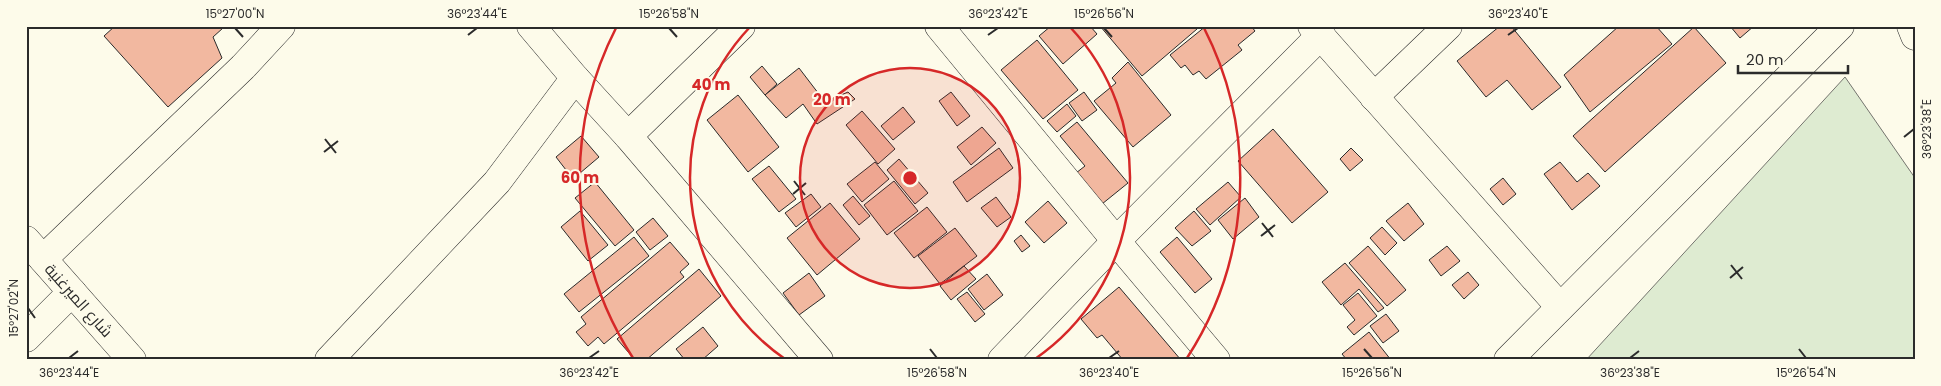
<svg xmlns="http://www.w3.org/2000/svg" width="1941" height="386" font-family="Poppins,Cairo,sans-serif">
	<rect width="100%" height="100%" fill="#fdfbea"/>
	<!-- green -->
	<path fill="#deebd1" stroke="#74746e" d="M1845,77L1915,178V360H1586Z"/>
	<!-- building -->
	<g fill="#f2b8a0" stroke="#2b2b2b">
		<path d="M115,26H221L223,28L213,37L222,58L168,107L104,36Z"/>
		<path d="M1051,26H1090L1097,34L1063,64L1039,36Z"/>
		<path d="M1100,26H1195L1197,29L1142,76Z"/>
		<path d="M1206,26H1251L1255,31L1238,45L1242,50L1206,79L1199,71L1193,75L1185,65L1181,68L1170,55Z"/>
		<path d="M1500,26H1511L1561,87L1532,110L1507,80L1486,97L1457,61Z"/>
		<path d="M1619,26H1656L1672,44L1590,112L1564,75Z"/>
		<path d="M1730,26H1754L1740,38Z"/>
		<path d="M1694,27L1726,63L1605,172L1573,136Z"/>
		<path d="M1037,40L1078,90L1043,119L1001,70Z"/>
		<path d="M1128,62L1171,115L1133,147L1094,101L1116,83L1112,78Z"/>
		<path d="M762,66L777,84L765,95L750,77Z"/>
		<path d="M799,68L825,102L848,92L855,99L817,124L803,104L786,118L765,95Z"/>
		<path d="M951,92L970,116L957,126L939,101Z"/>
		<path d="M1084,92L1097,110L1082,121L1069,103Z"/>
		<path d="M738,95L779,147L748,172L707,120Z"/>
		<path d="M1067,104L1076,116L1057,132L1047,121Z"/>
		<path d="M903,107L915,122L893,140L881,126Z"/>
		<path d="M862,111L895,149L878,164L846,125Z"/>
		<path d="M1077,122L1128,183L1102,204L1076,173L1085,166L1060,136Z"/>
		<path d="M982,127L996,143L971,165L957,147Z"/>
		<path d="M1273,129L1328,192L1292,223L1238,161Z"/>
		<path d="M581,136L599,157L573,179L556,157Z"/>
		<path d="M999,148L1013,168L967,202L953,182Z"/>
		<path d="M1351,148L1363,160L1350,171L1340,159Z"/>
		<path d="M899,159L928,193L915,204L887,170Z"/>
		<path d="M875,162L889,179L862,202L847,184Z"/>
		<path d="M1560,162L1577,182L1588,173L1600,186L1572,210L1544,174Z"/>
		<path d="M769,166L796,199L779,212L752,179Z"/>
		<path d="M1503,178L1516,194L1503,205L1490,189Z"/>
		<path d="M894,181L918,211L887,235L864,205Z"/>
		<path d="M595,182L634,230L615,246L575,198Z"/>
		<path d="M1228,182L1241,197L1210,225L1196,209Z"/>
		<path d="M811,194L821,207L796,227L785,213Z"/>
		<path d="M853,196L870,216L859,225L843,205Z"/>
		<path d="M996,197L1011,217L997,227L981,208Z"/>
		<path d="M1245,198L1259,217L1233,239L1218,220Z"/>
		<path d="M1048,201L1067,223L1044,243L1025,222Z"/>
		<path d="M830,203L860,239L817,275L787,238Z"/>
		<path d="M1408,203L1424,224L1404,241L1386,221Z"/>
		<path d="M927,207L947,232L914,258L894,233Z"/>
		<path d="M580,211L608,245L588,261L561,227Z"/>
		<path d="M1194,211L1211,231L1192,246L1175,228Z"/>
		<path d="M653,218L668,236L650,250L636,232Z"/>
		<path d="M1382,227L1397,243L1385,255L1370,238Z"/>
		<path d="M955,228L977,256L940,284L918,256Z"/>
		<path d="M1021,235L1030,246L1022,252L1014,241Z"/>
		<path d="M634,237L649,256L579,312L564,294Z"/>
		<path d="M1177,237L1212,279L1195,293L1160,252Z"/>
		<path d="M670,242L689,264L680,272L684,277L604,344L598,337L588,346L576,332L586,324L581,317Z"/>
		<path d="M1368,246L1406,290L1387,306L1349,263Z"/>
		<path d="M1447,246L1460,261L1441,276L1429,260Z"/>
		<path d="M1345,263L1384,308L1378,312L1359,289L1341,305L1322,282Z"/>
		<path d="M964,266L976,279L951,300L940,286Z"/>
		<path d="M699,269L721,296L646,360H635L617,339Z"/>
		<path d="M1468,272L1479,285L1464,299L1452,285Z"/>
		<path d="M809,273L825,296L799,315L783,293Z"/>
		<path d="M987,274L1003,295L984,310L968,289Z"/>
		<path d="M1119,287L1181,360H1123L1102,335L1097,338L1081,319Z"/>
		<path d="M967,292L985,314L975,322L957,299Z"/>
		<path d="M1358,293L1377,316L1354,335L1347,327L1355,320L1343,305Z"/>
		<path d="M1386,314L1399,331L1383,343L1370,326Z"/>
		<path d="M703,327L718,346L702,360H685L676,349Z"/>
		<path d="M1369,332L1391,360H1347L1342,354Z"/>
	</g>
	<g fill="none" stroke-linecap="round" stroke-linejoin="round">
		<!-- street casing -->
		<g stroke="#2b2b2b" stroke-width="29">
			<g id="street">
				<path d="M531,26L575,78L628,136L819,360"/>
				<path d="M939,26L1116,241L1216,360"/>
				<path d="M1312,26L1560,307"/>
				<path d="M1374,97L1448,26"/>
				<path d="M628,136L741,26"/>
				<path d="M43,259L243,67L281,26"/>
				<path d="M329,360L497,182L575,78"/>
				<path d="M1002,360L1116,241L1321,35"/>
				<path d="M1508,360L1840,26"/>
			</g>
		</g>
		<!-- secondary casing -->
		<g stroke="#2b2b2b" stroke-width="29">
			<g id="secondary">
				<path d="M1911,26L1915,36"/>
				<path d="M26,338L72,292"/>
			</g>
		</g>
		<!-- primary casing -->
		<g stroke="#2b2b2b" stroke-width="29">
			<path id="primary" d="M26,240L132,360"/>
		</g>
		<!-- street -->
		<use href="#street" stroke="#fdfbea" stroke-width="28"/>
		<!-- secondary -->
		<use href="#secondary" stroke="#fdfbea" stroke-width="28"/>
		<!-- primary -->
		<use href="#primary" stroke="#fdfbea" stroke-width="28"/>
	</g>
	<!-- ticks -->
	<path fill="none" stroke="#2b2b2b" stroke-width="2" d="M235,28L243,37M669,28L677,37M1104,28L1112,37M468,35L477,28M988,35L998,28M1508,35L1518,28M1904,137L1914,129M325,139L336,153M324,152L338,141M794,181L805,195M793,194L806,183M1262,223L1273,237M1261,236L1275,225M1731,265L1742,279M1730,278L1743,267M28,308L35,318M930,349L937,358M1364,349L1372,358M1799,349L1806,358M69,358L78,351M589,358L599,351M1109,358L1119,351M1630,358L1639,351"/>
	<!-- distance rings -->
	<circle cx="910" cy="178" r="110" fill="#d62828" fill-opacity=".12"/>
	<g fill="none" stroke="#d62828" stroke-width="2.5">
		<circle cx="910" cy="178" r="110"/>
		<path d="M785 359A220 220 0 0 1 750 27M1070 27A220 220 0 0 1 1035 359"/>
		<path d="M633 358A330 330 0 0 1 616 28M1204 28A330 330 0 0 1 1187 358"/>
	</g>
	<g text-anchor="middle" stroke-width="4" stroke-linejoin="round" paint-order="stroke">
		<!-- street labels -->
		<g font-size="16" fill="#2b2b2b" stroke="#fdfbea">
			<text transform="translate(79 300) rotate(48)" y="6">شارع الميرغنية</text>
		</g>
	</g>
	<circle cx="910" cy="178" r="8" fill="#d62828" stroke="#fdfbea" stroke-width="2.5"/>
	<g font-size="15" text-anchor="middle" font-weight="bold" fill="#d62828" stroke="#fdfbea" stroke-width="4" stroke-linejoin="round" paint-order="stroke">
		<text x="711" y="90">40 m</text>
		<text x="832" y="105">20 m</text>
		<text x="580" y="183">60 m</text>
	</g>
	<!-- border -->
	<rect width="1941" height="386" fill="none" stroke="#fdfbea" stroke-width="55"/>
	<!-- scale -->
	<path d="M1738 65v8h110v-8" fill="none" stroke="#2b2b2b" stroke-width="2.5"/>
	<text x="1746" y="65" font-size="15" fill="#2b2b2b" stroke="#fdfbea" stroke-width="4" paint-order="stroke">20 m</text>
	<rect x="28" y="28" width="1886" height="330" fill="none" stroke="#2b2b2b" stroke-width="2"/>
	<g font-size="12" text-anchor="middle" fill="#2b2b2b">
		<text x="235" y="18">15°27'00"N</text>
		<text x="477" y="18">36°23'44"E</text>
		<text x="669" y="18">15°26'58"N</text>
		<text x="998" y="18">36°23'42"E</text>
		<text x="1104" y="18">15°26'56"N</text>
		<text x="1518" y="18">36°23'40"E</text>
		<text transform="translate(1927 129) rotate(-90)" y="4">36°23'38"E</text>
		<text transform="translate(14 308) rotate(-90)" y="4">15°27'02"N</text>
		<text x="69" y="377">36°23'44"E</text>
		<text x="589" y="377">36°23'42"E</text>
		<text x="937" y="377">15°26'58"N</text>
		<text x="1109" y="377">36°23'40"E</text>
		<text x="1372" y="377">15°26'56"N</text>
		<text x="1630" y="377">36°23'38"E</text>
		<text x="1806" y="377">15°26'54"N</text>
	</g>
</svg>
